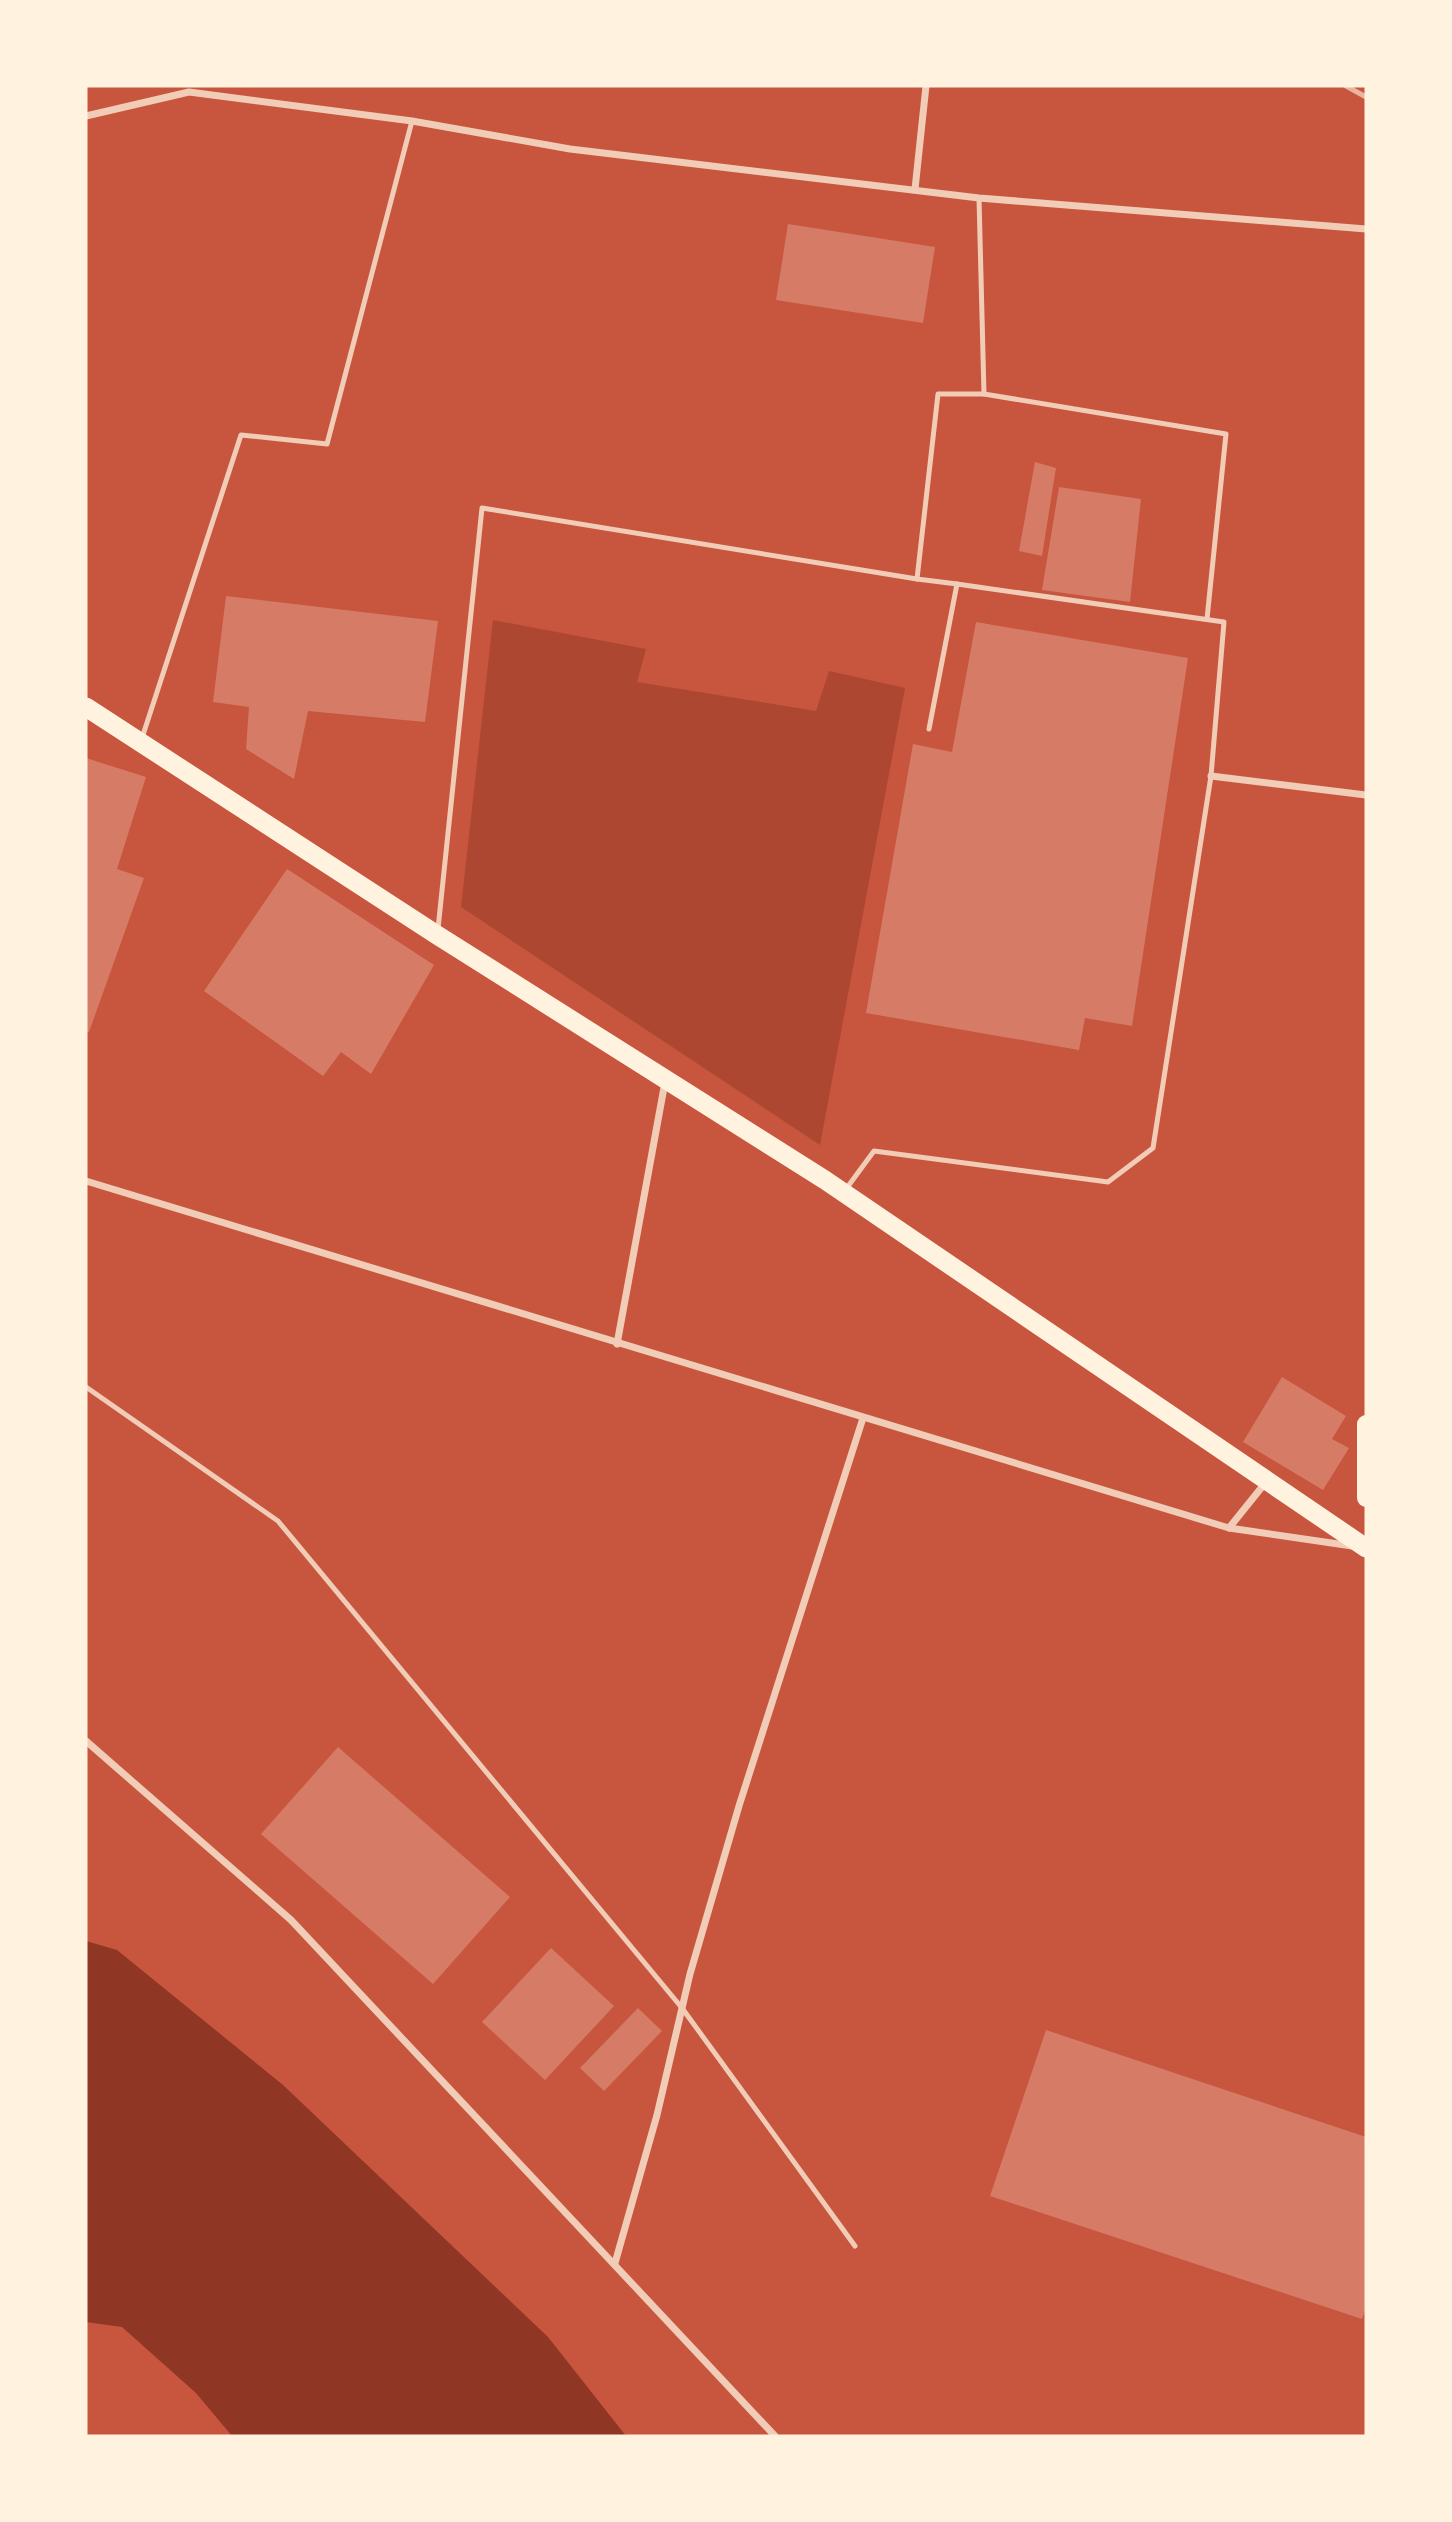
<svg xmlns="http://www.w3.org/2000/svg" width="1452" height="2522" font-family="Cabin,sans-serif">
	<rect width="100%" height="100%" fill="#c8553d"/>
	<!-- green -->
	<path fill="#ae4732" d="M493,620L646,649L637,682L816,711L829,671L905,688L820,1145L461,907Z"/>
	<!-- water -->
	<path fill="#8f3625" d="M86,1941L117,1950L283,2085L548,2337L626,2436H232L196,2393L122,2327L86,2322Z"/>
	<!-- building -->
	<g fill="#d67c66">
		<path d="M788,224L935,247L923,323L776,300Z"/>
		<path d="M1035,462L1056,468L1042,556L1019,551Z"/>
		<path d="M1059,487L1141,499L1130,602L1042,590Z"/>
		<path d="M226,596L438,621L425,722L308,711L294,779L246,749L249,707L213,702Z"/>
		<path d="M976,622L1188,658L1132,1026L1085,1018L1079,1050L866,1013L913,744L952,752Z"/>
		<path d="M86,758L146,777L117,869L144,878L89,1032L86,1031Z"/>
		<path d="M287,869L434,965L371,1074L341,1052L323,1076L204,991Z"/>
		<path d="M1282,1377L1346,1416L1332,1439L1349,1448L1323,1490L1243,1442Z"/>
		<path d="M338,1747L510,1897L433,1984L261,1834Z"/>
		<path d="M551,1948L614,2006L545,2080L482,2022Z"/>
		<path d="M638,2008L662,2031L604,2091L580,2068Z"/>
		<path d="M1046,2030L1366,2137V2307L1362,2319L990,2196Z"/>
	</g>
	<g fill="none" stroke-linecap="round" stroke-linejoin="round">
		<!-- service -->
		<g stroke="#f1ccb7" stroke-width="5">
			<path d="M984,394L1226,434L1207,619"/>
			<path d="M929,729L957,584L917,579L938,394H984L979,198"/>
			<path d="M142,738L241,435L327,444L412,121"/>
			<path d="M438,929L482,508L917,579"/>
			<path d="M846,1189L874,1151L1108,1182L1153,1148L1211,776L1224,622L957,584"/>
			<path d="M86,1387L278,1521L682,2008L855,2246"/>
		</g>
		<!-- minor -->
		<g stroke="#f1ccb7" stroke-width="7">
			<path d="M86,116L189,92L412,121L570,149L979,198L1366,229"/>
			<path d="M915,189L926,86"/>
			<path d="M1211,776L1366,795"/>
			<path d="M86,1181L1229,1528L1352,1546"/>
			<path d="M617,1344L665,1082"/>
			<path d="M1229,1528L1266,1482"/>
			<path d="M86,1741L291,1920L775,2436"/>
			<path d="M615,2263L657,2115L690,1974L739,1806L863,1418"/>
		</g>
		<!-- primary -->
		<path stroke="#fff3e0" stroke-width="18" d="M1366,1424V1498"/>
		<!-- trunk -->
		<path stroke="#fff3e0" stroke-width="19" d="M86,707L437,935L825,1180L1366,1548"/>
		<!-- rail -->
		<path stroke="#e9b49f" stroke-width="5" d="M1346,86L1366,97"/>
	</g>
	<!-- border -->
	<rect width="1452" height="2522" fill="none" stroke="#fff3e0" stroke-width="175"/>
</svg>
